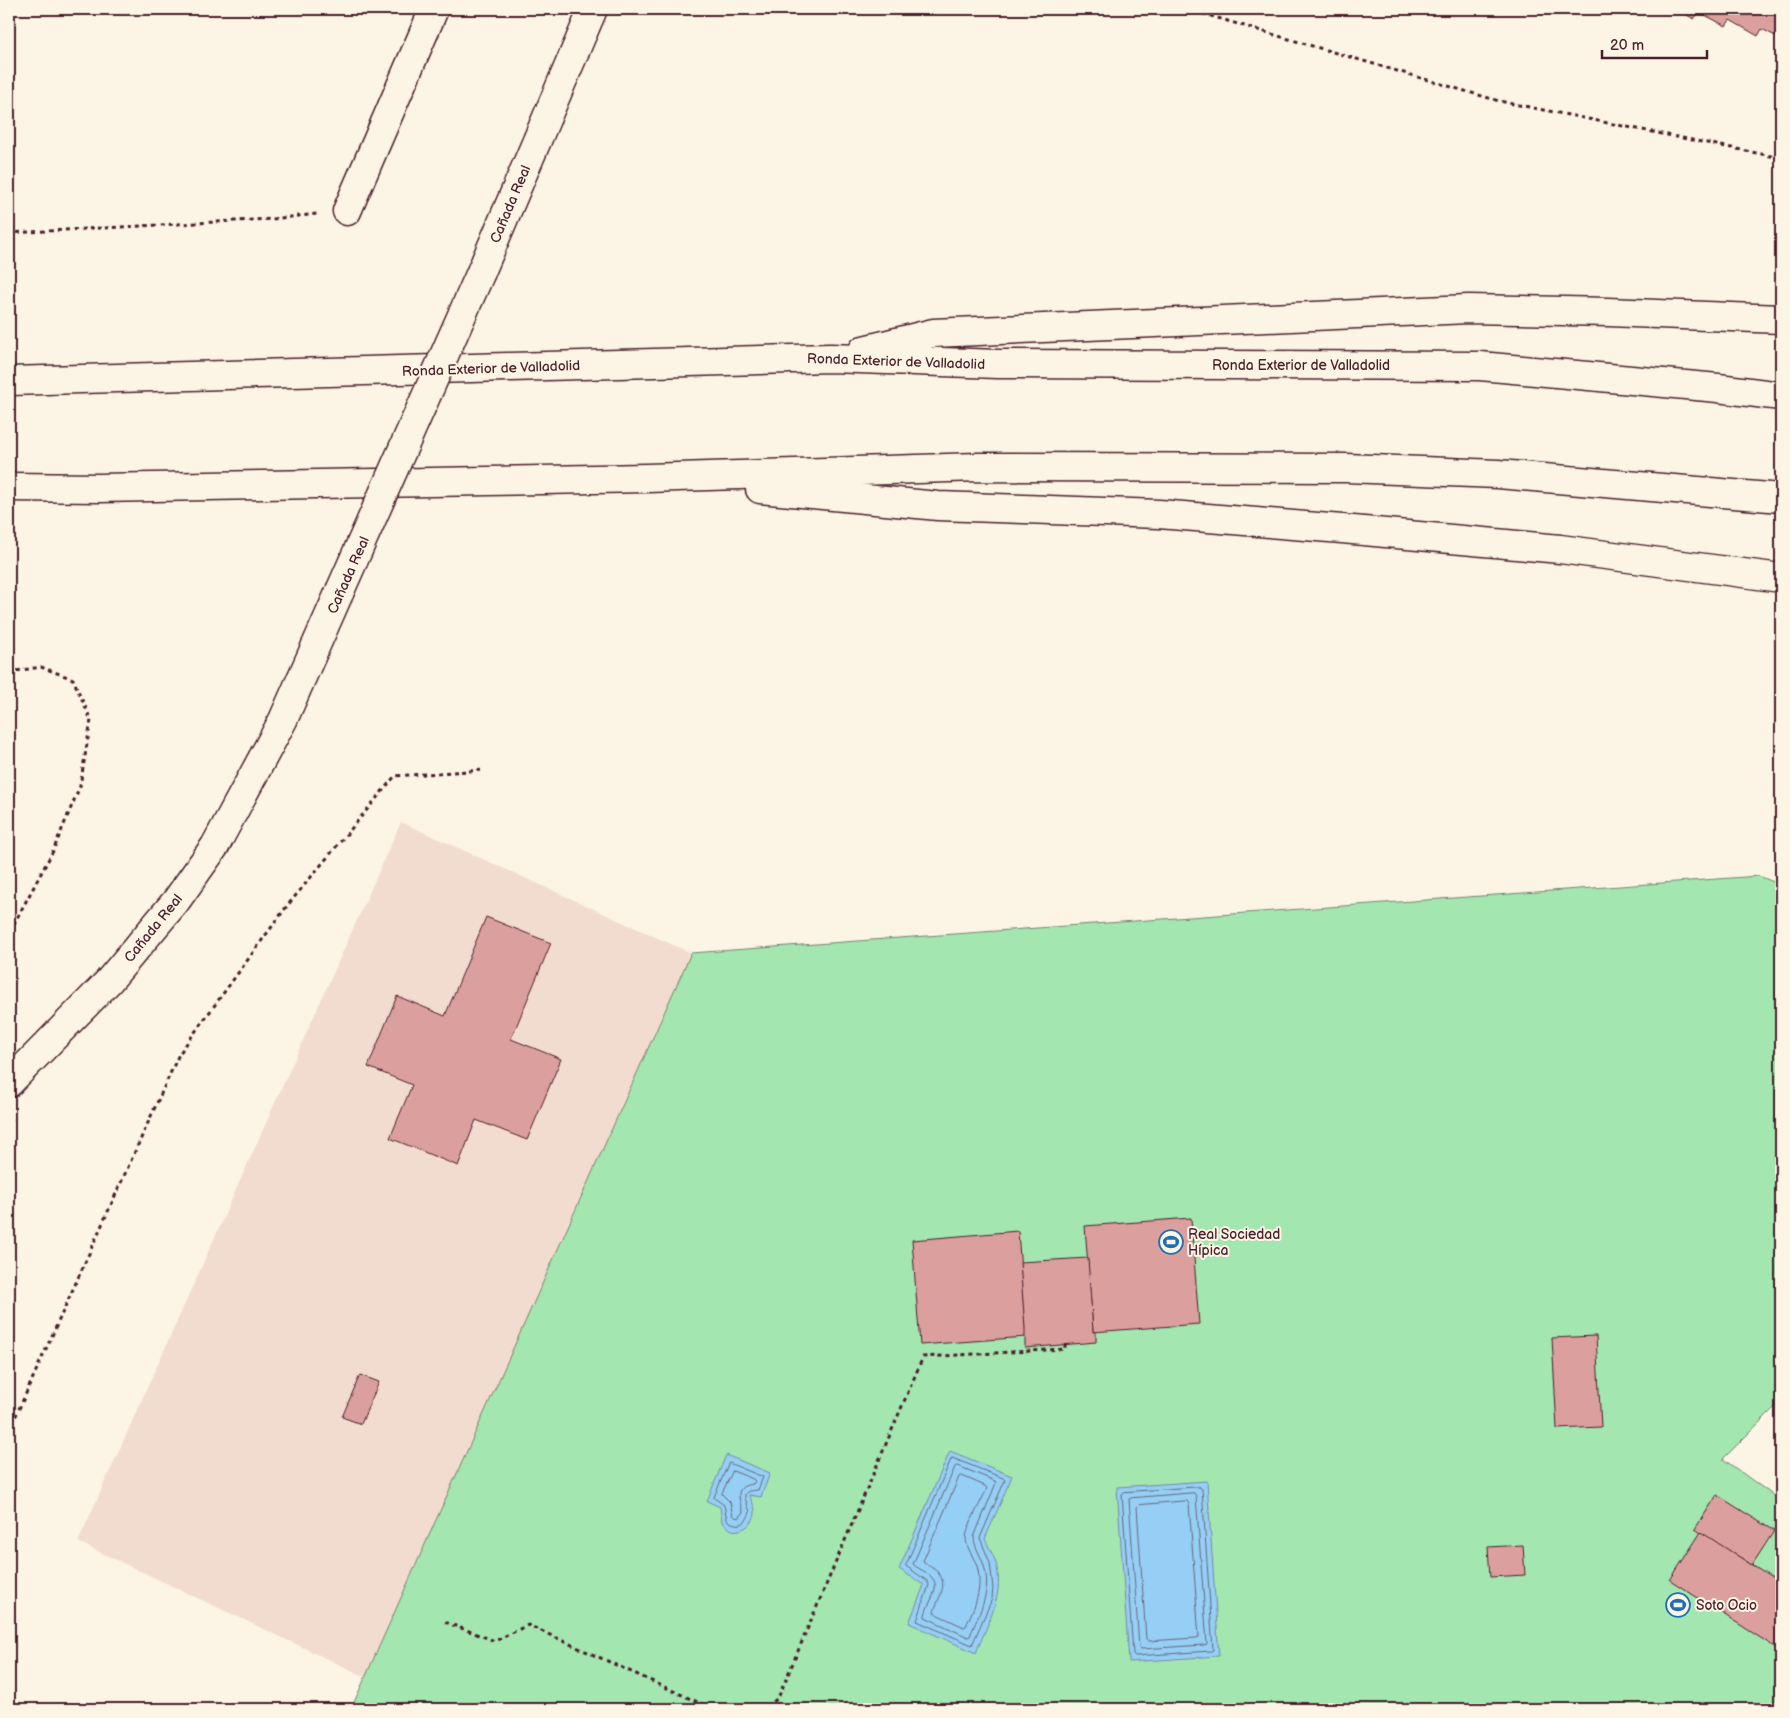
<svg xmlns="http://www.w3.org/2000/svg" width="1790" height="1718" font-family="'Balsamiq Sans',sans-serif">
	<rect width="100%" height="100%" fill="#fcf5e5"/>
	<filter id="ink" filterUnits="userSpaceOnUse"><feTurbulence type="fractalNoise" baseFrequency=".02" numOctaves="2"/><feDisplacementMap in="SourceGraphic" scale="10" xChannelSelector="R" yChannelSelector="G"/><feConvolveMatrix kernelMatrix="1 2 1 2 8 2 1 2 1" color-interpolation-filters="sRGB"/></filter>
	<g filter="url(#ink)">
		<!-- built -->
		<path fill="#f2dcd0" d="M401,822L691,953L366,1677L78,1542Z"/>
		<!-- green -->
		<path fill="#a3e6b0" stroke="#76826e" d="M1759,876L1781,885V1401L1723,1459L1781,1501V1709H351L691,953Z"/>
		<!-- water -->
		<g fill="#95cff5" stroke="#7789a4">
			<path d="M950,1451L1012,1476L985,1539C988,1546 992,1553 995,1560C1006,1594 988,1622 976,1653L909,1623L924,1585L899,1569Z"/>
			<path d="M726,1455L770,1473L761,1497L749,1495C751,1500 755,1506 755,1511C756,1522 742,1533 732,1530C729,1529 725,1524 722,1522L720,1507L707,1501Z"/>
			<path d="M1207,1481L1219,1656L1129,1662L1117,1487Z"/>
		</g>
		<g fill="none" stroke-linecap="round" stroke-linejoin="round">
			<!-- shore -->
			<g stroke="#68657c" stroke-width="1">
				<path d="M952,1458L1003,1478L1005,1480L980,1538L990,1563L993,1588L992,1599L972,1645L917,1621L929,1585L927,1581L906,1566Z"/>
				<path d="M729,1463L763,1477L758,1490L749,1491L745,1494V1498L750,1512C746,1525 738,1528 727,1520L724,1505L714,1498Z"/>
				<path d="M958,1466L995,1481L996,1483L974,1537C974,1546 980,1554 983,1563C993,1590 980,1611 970,1636L968,1637L925,1617C925,1606 941,1590 933,1579C929,1572 919,1570 913,1564L955,1467Z"/>
				<path d="M733,1471L753,1479L755,1481L753,1484C733,1486 739,1499 743,1512L738,1518L733,1516L730,1502L722,1494Z"/>
				<path d="M962,1476L985,1486L987,1488C982,1501 967,1525 966,1538C966,1548 974,1557 977,1566C983,1590 975,1605 966,1626L964,1627L934,1613C936,1600 949,1587 939,1574C935,1568 927,1566 923,1561L959,1477Z"/>
				<path d="M1199,1487L1202,1489L1213,1650L1211,1651L1135,1656L1133,1654L1122,1494L1124,1492Z"/>
				<path d="M1194,1493L1196,1496L1207,1644L1204,1645L1141,1649L1139,1647L1129,1499L1131,1498Z"/>
				<path d="M1187,1501L1189,1504L1199,1637L1196,1638L1148,1641L1146,1639L1137,1507L1139,1505Z"/>
			</g>
		</g>
		<!-- building -->
		<g fill="#dba09e" stroke="#4a1f2b">
			<path d="M1676,9H1781V39L1762,29L1758,36L1730,20L1726,26L1699,12L1694,19Z"/>
			<path d="M486,917L551,943L511,1039L561,1059L527,1140L476,1120L458,1166L390,1138L412,1085L368,1067L397,996L445,1016Z"/>
			<path d="M1191,1218L1199,1324L1093,1332L1085,1226Z"/>
			<path d="M1018,1231L1026,1337L920,1345L912,1240Z"/>
			<path d="M1088,1258L1093,1332H1096V1342L1025,1348V1328L1020,1262Z"/>
			<path d="M1596,1336L1601,1427L1557,1429L1552,1338Z"/>
			<path d="M360,1375L379,1382L361,1424L342,1417Z"/>
			<path d="M1717,1495L1774,1531L1752,1565L1695,1529Z"/>
			<path d="M1701,1532L1781,1584V1651L1670,1580Z"/>
			<path d="M1523,1545L1525,1575L1490,1577L1488,1547Z"/>
		</g>
		<g fill="none" stroke-linecap="round" stroke-linejoin="round">
			<!-- minor casing -->
			<g stroke="#4a1f2b" stroke-width="31">
				<g id="minor">
					<path d="M347,211L434,9"/>
					<path d="M481,272L593,9"/>
					<path d="M9,1083L108,982L176,901L215,846L283,720L340,591"/>
				</g>
			</g>
			<!-- highway casing -->
			<g stroke="#4a1f2b" stroke-width="31">
				<g id="highway">
					<path d="M863,350L933,333L1468,309L1608,312L1781,319"/>
					<path d="M9,381L830,358L998,364L1480,366L1718,388L1781,396"/>
					<path d="M9,487L99,488L647,478L978,467L1346,468L1498,474L1781,498"/>
					<path d="M760,489L938,506L1159,514L1342,529L1560,549L1781,578"/>
				</g>
			</g>
			<!-- path -->
			<g stroke="#4a1f2b" stroke-width="3" stroke-dasharray="4 4" stroke-linecap="butt">
				<path d="M1187,9L1499,101L1781,158"/>
				<path d="M9,233L272,219L317,214"/>
				<path d="M9,672L41,667L73,679L91,720L80,786L53,851L9,933"/>
				<path d="M9,1121L14,1115"/>
				<path d="M9,1431L179,1054L287,906L395,776L483,770"/>
				<path d="M445,1622L495,1641L528,1625L713,1709"/>
				<path d="M770,1709L773,1702L778,1698L923,1357L1065,1349V1344"/>
			</g>
			<!-- minor -->
			<use href="#minor" stroke="#fcf5e5" stroke-width="28"/>
			<!-- highway -->
			<use href="#highway" stroke="#fcf5e5" stroke-width="28"/>
			<!-- minor-bridge casing -->
			<g stroke="#4a1f2b" stroke-width="31" stroke-linecap="butt">
				<path id="minor-bridge" d="M340,591L481,272"/>
			</g>
			<!-- minor-bridge -->
			<use href="#minor-bridge" stroke="#fcf5e5" stroke-width="28"/>
		</g>
	</g>
	<!-- icons -->
	<defs>
		<g id="stadium-ring" transform="scale(1.25)"><circle r="9.5" fill="#fcf5e5" stroke="#1f6fb2" stroke-width="1.5"/><path d="M0-5a6.5 5 0 1 0 0 10a6.5 5 0 1 0 0-10ZM-3.5-1.8h7v3.6h-7Z" fill="#1f6fb2"/></g>
	</defs>
	<g fill-rule="evenodd">
		<use href="#stadium-ring" x="1171" y="1242"/>
		<use href="#stadium-ring" x="1678" y="1605"/>
	</g>
	<g text-anchor="middle" stroke-width="4" stroke-linejoin="round" paint-order="stroke">
		<!-- street labels -->
		<g font-size="14" fill="#4a1f2b" stroke="#fcf5e5">
			<text transform="translate(510 204) rotate(-67)" y="5">Cañada Real</text>
			<text transform="translate(896 361) rotate(2)" y="5">Ronda Exterior de Valladolid</text>
			<text x="1301" y="370">Ronda Exterior de Valladolid</text>
			<text transform="translate(491 368) rotate(-2)" y="5">Ronda Exterior de Valladolid</text>
			<text transform="translate(348 575) rotate(-66)" y="5">Cañada Real</text>
			<text transform="translate(153 928) rotate(-51)" y="5">Cañada Real</text>
		</g>
		<!-- poi labels -->
		<g font-size="14" fill="#4a1f2b" stroke="#fcf5e5" text-anchor="start">
			<text x="1188" y="1239">Real Sociedad<tspan x="1188" dy="16">Hípica</tspan></text>
			<text x="1696" y="1610">Soto Ocio</text>
		</g>
	</g>
	<!-- margin -->
	<rect width="1790" height="1718" fill="none" stroke="#fcf5e5" stroke-width="30"/>
	<rect x="15" y="15" width="1760" height="1688" fill="none" stroke="#4a1f2b" stroke-width="2" filter="url(#ink)"/>
	<!-- scale -->
	<path d="M1602 50v8h105v-8" fill="none" stroke="#4a1f2b" stroke-width="2.5"/>
	<text x="1610" y="50" font-size="15" fill="#4a1f2b" stroke="#fcf5e5" stroke-width="4" paint-order="stroke">20 m</text>
</svg>
